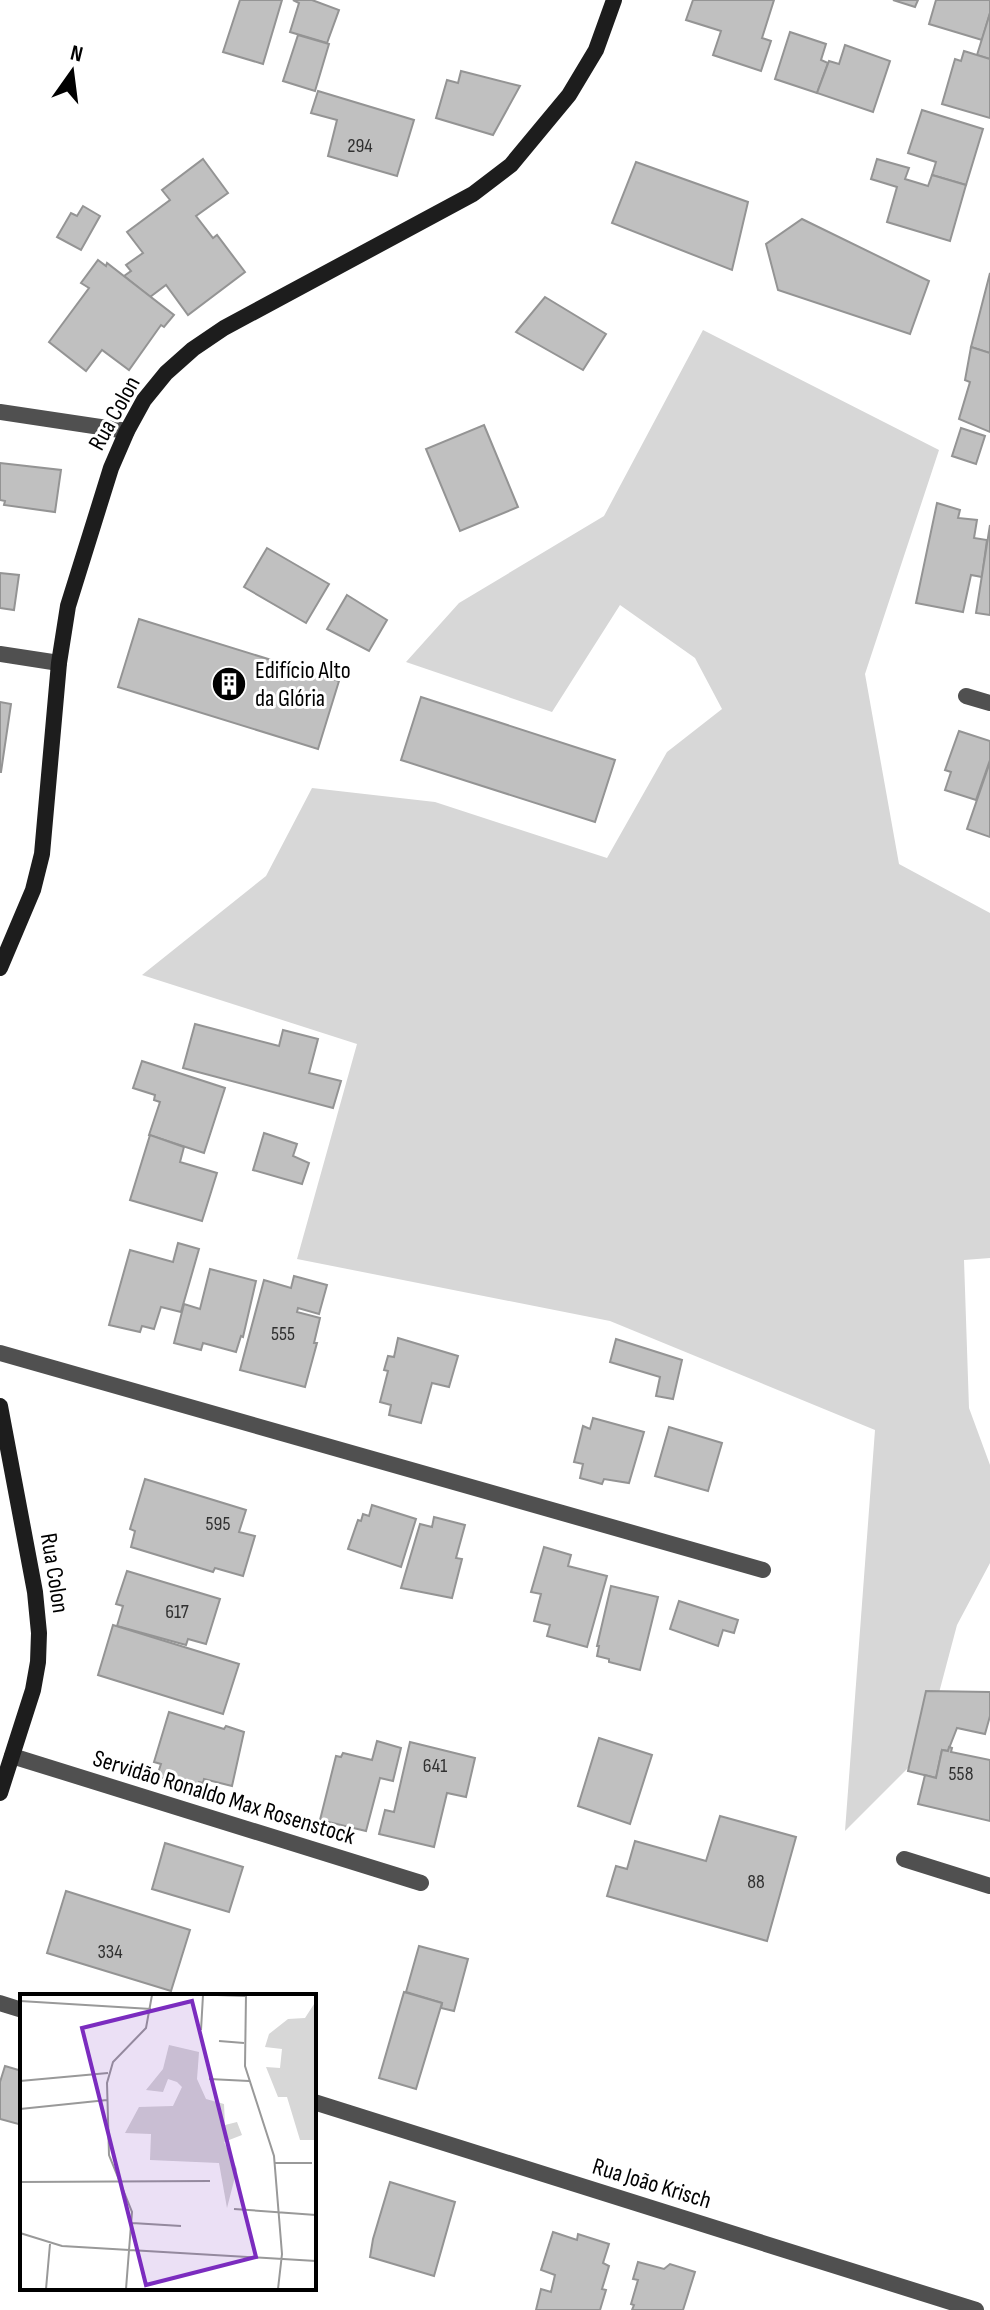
<svg xmlns="http://www.w3.org/2000/svg" width="990" height="2310" font-family="'Sofia Sans Condensed',sans-serif">
	<rect width="100%" height="100%" fill="#fff"/>
	<!-- green -->
	<path fill="#d7d7d7" d="M703,330L939,450L865,674L899,864L990,913V1258L964,1260L969,1408L990,1465V1563L957,1625L923,1753L845,1831L875,1430L610,1321L297,1259L357,1044L142,975L266,876L312,788L435,802L607,858L667,752L722,709L695,658L620,605L552,712L406,662L459,603L604,516Z"/>
	<!-- building -->
	<g fill="#c0c0c0" stroke="#949494" stroke-width="2">
		<path d="M240,0H282L263,64L223,52Z"/>
		<path d="M293,0H312L339,10L327,43L290,32L299,3Z"/>
		<path d="M693,0H774L762,38L771,41L761,71L713,55L721,31L686,20Z"/>
		<path d="M893,0H918L915,7Z"/>
		<path d="M936,0H990V13L982,40L929,24Z"/>
		<path d="M990,13V59L977,55Z"/>
		<path d="M790,32L826,44L821,60L828,63L817,93L775,79Z"/>
		<path d="M298,35L329,44L315,91L283,81Z"/>
		<path d="M845,45L890,61L873,112L817,93L829,61L839,64Z"/>
		<path d="M964,51L990,59V118L942,104L955,59L961,61Z"/>
		<path d="M461,71L520,86L493,135L436,118L447,80L458,83Z"/>
		<path d="M318,91L414,120L397,176L328,156L337,120L311,113Z"/>
		<path d="M922,110L983,129L966,185L932,175L936,162L908,153Z"/>
		<path d="M203,159L228,193L196,216L213,238L217,235L245,272L188,315L166,285L150,297L124,276L131,271L126,265L143,253L127,232L170,200L162,190Z"/>
		<path d="M877,159L909,168L905,179L928,186L932,175L966,185L950,241L887,222L897,187L871,179Z"/>
		<path d="M636,162L748,202L732,270L612,223Z"/>
		<path d="M83,206L100,216L81,250L57,237L71,213L77,216Z"/>
		<path d="M802,219L929,281L910,334L778,290L766,244Z"/>
		<path d="M98,260L106,266L107,263L174,315L164,327L161,325L129,370L102,350L86,371L49,342L89,288L81,283Z"/>
		<path d="M990,273V353L971,347Z"/>
		<path d="M545,297L606,334L583,370L516,332Z"/>
		<path d="M971,347L990,353V432L959,419L970,382L965,380Z"/>
		<path d="M484,425L518,507L460,531L426,449Z"/>
		<path d="M961,428L985,436L976,464L952,456Z"/>
		<path d="M0,463L61,470L55,512L4,505L5,501L0,500Z"/>
		<path d="M937,503L960,510L958,518L977,520L974,538L987,540L982,577L971,575L963,612L916,603Z"/>
		<path d="M990,525V615L976,613Z"/>
		<path d="M267,548L329,584L306,623L244,587Z"/>
		<path d="M0,573L19,575L14,610L0,608Z"/>
		<path d="M347,595L387,620L369,651L327,629Z"/>
		<path d="M139,619L339,681L318,749L118,687Z"/>
		<path d="M421,697L615,760L595,822L401,760Z"/>
		<path d="M0,702L11,704L1,772H0Z"/>
		<path d="M959,731L990,741V760L976,800L945,790L951,772L945,770Z"/>
		<path d="M990,762V837L967,829Z"/>
		<path d="M195,1024L279,1046L283,1030L318,1039L309,1073L341,1081L333,1108L183,1068Z"/>
		<path d="M142,1061L225,1088L204,1153L149,1135L160,1102L154,1100L155,1095L133,1088Z"/>
		<path d="M264,1133L297,1144L293,1156L309,1163L302,1184L253,1170Z"/>
		<path d="M150,1135L184,1147L180,1162L217,1173L202,1221L130,1200Z"/>
		<path d="M178,1243L199,1249L181,1312L161,1307L154,1329L142,1326L140,1332L109,1325L130,1250L173,1262Z"/>
		<path d="M210,1269L256,1281L243,1337L241,1336L236,1352L203,1343L201,1350L174,1343L184,1304L200,1309Z"/>
		<path d="M294,1276L327,1285L319,1314L298,1308L297,1312L320,1318L314,1343H317L305,1387L240,1370L264,1280L291,1288Z"/>
		<path d="M398,1338L458,1356L449,1387L432,1383L421,1423L389,1415L391,1405L380,1402L388,1371L384,1370L388,1356L394,1357Z"/>
		<path d="M616,1339L682,1360L673,1399L656,1396L660,1377L610,1362Z"/>
		<path d="M593,1418L644,1432L629,1483L604,1479L602,1484L580,1478L583,1464L574,1462L583,1426L590,1429Z"/>
		<path d="M669,1427L722,1443L708,1491L655,1476Z"/>
		<path d="M145,1479L246,1510L239,1532L255,1536L243,1576L215,1568L213,1572L131,1547L135,1531L130,1529Z"/>
		<path d="M372,1505L416,1519L401,1567L348,1549L358,1520L361,1521L363,1514L369,1516Z"/>
		<path d="M434,1517L465,1525L456,1558L462,1559L452,1598L401,1588L420,1524L432,1527Z"/>
		<path d="M544,1547L571,1555L568,1566L607,1576L587,1647L547,1636L550,1625L534,1621L541,1594L531,1592Z"/>
		<path d="M127,1571L220,1599L206,1644L188,1639L186,1645L117,1626L123,1606L116,1604Z"/>
		<path d="M611,1586L658,1597L640,1670L609,1662V1659L597,1656L599,1646H597Z"/>
		<path d="M679,1601L738,1620L734,1633L723,1630L718,1646L670,1629Z"/>
		<path d="M113,1625L239,1664L223,1714L98,1675Z"/>
		<path d="M926,1691L990,1692V1716L985,1734L957,1728L948,1751L942,1750L936,1778L908,1771Z"/>
		<path d="M169,1712L224,1729L226,1726L244,1732L232,1786L204,1779L203,1783L199,1782L197,1788L157,1776L161,1764L154,1762Z"/>
		<path d="M599,1738L652,1755L630,1824L578,1806Z"/>
		<path d="M377,1741L401,1748L393,1781L380,1778L366,1831L320,1820L336,1756L341,1757L343,1753L372,1760Z"/>
		<path d="M410,1742L475,1758L466,1797L447,1793L434,1847L379,1834L385,1810L394,1812Z"/>
		<path d="M949,1747L952,1748L951,1752L990,1760V1821L918,1804L925,1775L936,1778L942,1750L948,1751Z"/>
		<path d="M720,1816L796,1837L767,1941L607,1896L616,1866L627,1869L635,1841L706,1861Z"/>
		<path d="M165,1843L243,1867L229,1912L152,1889Z"/>
		<path d="M66,1891L190,1930L171,1991L47,1953Z"/>
		<path d="M419,1946L468,1959L454,2011L441,2008L442,2003L406,1992Z"/>
		<path d="M404,1992L442,2003L416,2089L379,2078Z"/>
		<path d="M5,2066L22,2071V2125L0,2119V2082Z"/>
		<path d="M390,2182L455,2202L434,2276L370,2257L373,2239Z"/>
		<path d="M553,2232L577,2240L578,2234L609,2244L603,2263L609,2266L602,2289L606,2290L600,2310H536L541,2289L551,2292L555,2275L541,2270Z"/>
		<path d="M638,2262L664,2269L670,2264L695,2272L683,2310H632L634,2305L631,2304L638,2280L633,2279Z"/>
	</g>
	<g fill="none" stroke-linecap="round" stroke-linejoin="round">
		<!-- street -->
		<g stroke="#505050" stroke-width="16">
			<path d="M0,412L127,431"/>
			<path d="M0,654L59,663"/>
			<path d="M966,696L990,703"/>
			<path d="M0,1353L763,1570"/>
			<path d="M12,1756L421,1883"/>
			<path d="M904,1859L990,1886"/>
			<path d="M0,2003L22,2010"/>
			<path d="M314,2102L976,2310"/>
		</g>
		<!-- secondary -->
		<g stroke="#1d1d1d" stroke-width="16">
			<path d="M0,968L33,890L42,854L59,663L68,606L111,468L127,431L144,400L166,373L193,349L224,328L473,194L511,165L569,95L596,50L614,0"/>
			<path d="M0,1406L35,1592L39,1633L38,1662L33,1690L0,1793"/>
		</g>
	</g>
	<!-- icons -->
	<defs>
		<g id="building-disc" transform="scale(1.8)"><circle r="9.5" fill="#000" stroke="#fff"/><path d="M-4-6H4V6H1V3H-1V6H-4ZM-2.5-4.3h1.7v1.8h-1.7ZM.8-4.3h1.7v1.8H.8ZM-2.5-1h1.7V.8h-1.7ZM.8-1h1.7V.8H.8Z" fill="#fff"/></g>
	</defs>
	<g fill-rule="evenodd">
		<use href="#building-disc" x="229" y="684"/>
	</g>
	<g text-anchor="middle" stroke-width="6" stroke-linejoin="round" paint-order="stroke">
		<!-- number labels -->
		<g font-size="20" fill="#303030">
			<text x="360" y="152">294</text>
			<text x="283" y="1340">555</text>
			<text x="218" y="1530">595</text>
			<text x="177" y="1618">617</text>
			<text x="435" y="1772">641</text>
			<text x="961" y="1780">558</text>
			<text x="756" y="1888">88</text>
			<text x="110" y="1958">334</text>
		</g>
		<!-- street labels -->
		<g font-size="24" fill="#000" stroke="#fff">
			<text transform="translate(114 413) rotate(-61)" y="8">Rua Colon</text>
			<text transform="translate(55 1573) rotate(81)" y="8">Rua Colon</text>
			<text transform="translate(224 1797) rotate(17)" y="8">Servidão Ronaldo Max Rosenstock</text>
			<text transform="translate(652 2183) rotate(17)" y="8">Rua João Krisch</text>
		</g>
		<!-- poi labels -->
		<g font-size="24" fill="#000" stroke="#fff" text-anchor="start">
			<text x="255" y="678">Edifício Alto<tspan x="255" dy="28">da Glória</tspan></text>
		</g>
	</g>
	<!-- overview -->
	<g transform="translate(20 1994)">
		<rect width="296" height="296" fill="#fff"/>
		<path d="M296,7V146H280L267,103H258L246,73L260,74L262,55L245,53L249,40L268,25L285,24ZM149,51L179,58L177,85L186,105L204,110L205,131L217,128L222,141L204,148L217,175L207,214L199,169L130,166L131,140L105,139L119,113L153,112L162,93L157,88L148,85L143,98L126,96L143,75Z" fill="#d7d7d7"/>
		<path fill="none" stroke="#999" stroke-width="2" d="M197,1L226,2M226,1L225,72L254,162L262,260L258,295M0,7L131,15M181,36L183,1M199,47L224,49M189,85L229,87M0,87L88,79M0,115L87,106M255,169H292M0,188L190,187M214,215L296,221M112,229L161,232M0,239L42,252L296,267M26,295L30,250M106,295L112,218L89,161L87,89L93,68L126,34L132,1"/>
		<path fill="#7b2cbf" fill-opacity="0.15" stroke="#7b2cbf" stroke-width="4" d="M172,7L236,263L126,291L62,34Z"/>
		<rect width="296" height="296" fill="none" stroke="#000" stroke-width="4"/>
	</g>
	<!-- north arrow -->
	<g transform="translate(72 72) rotate(14)" stroke="#ffffff" stroke-width="6" paint-order="stroke">
	<path d="M0-6L14 30L0 20L-14 30Z" fill="#000000"/>
	<text y="-12" font-size="22" font-weight="bold" text-anchor="middle" fill="#000000">N</text>
	</g>
</svg>
